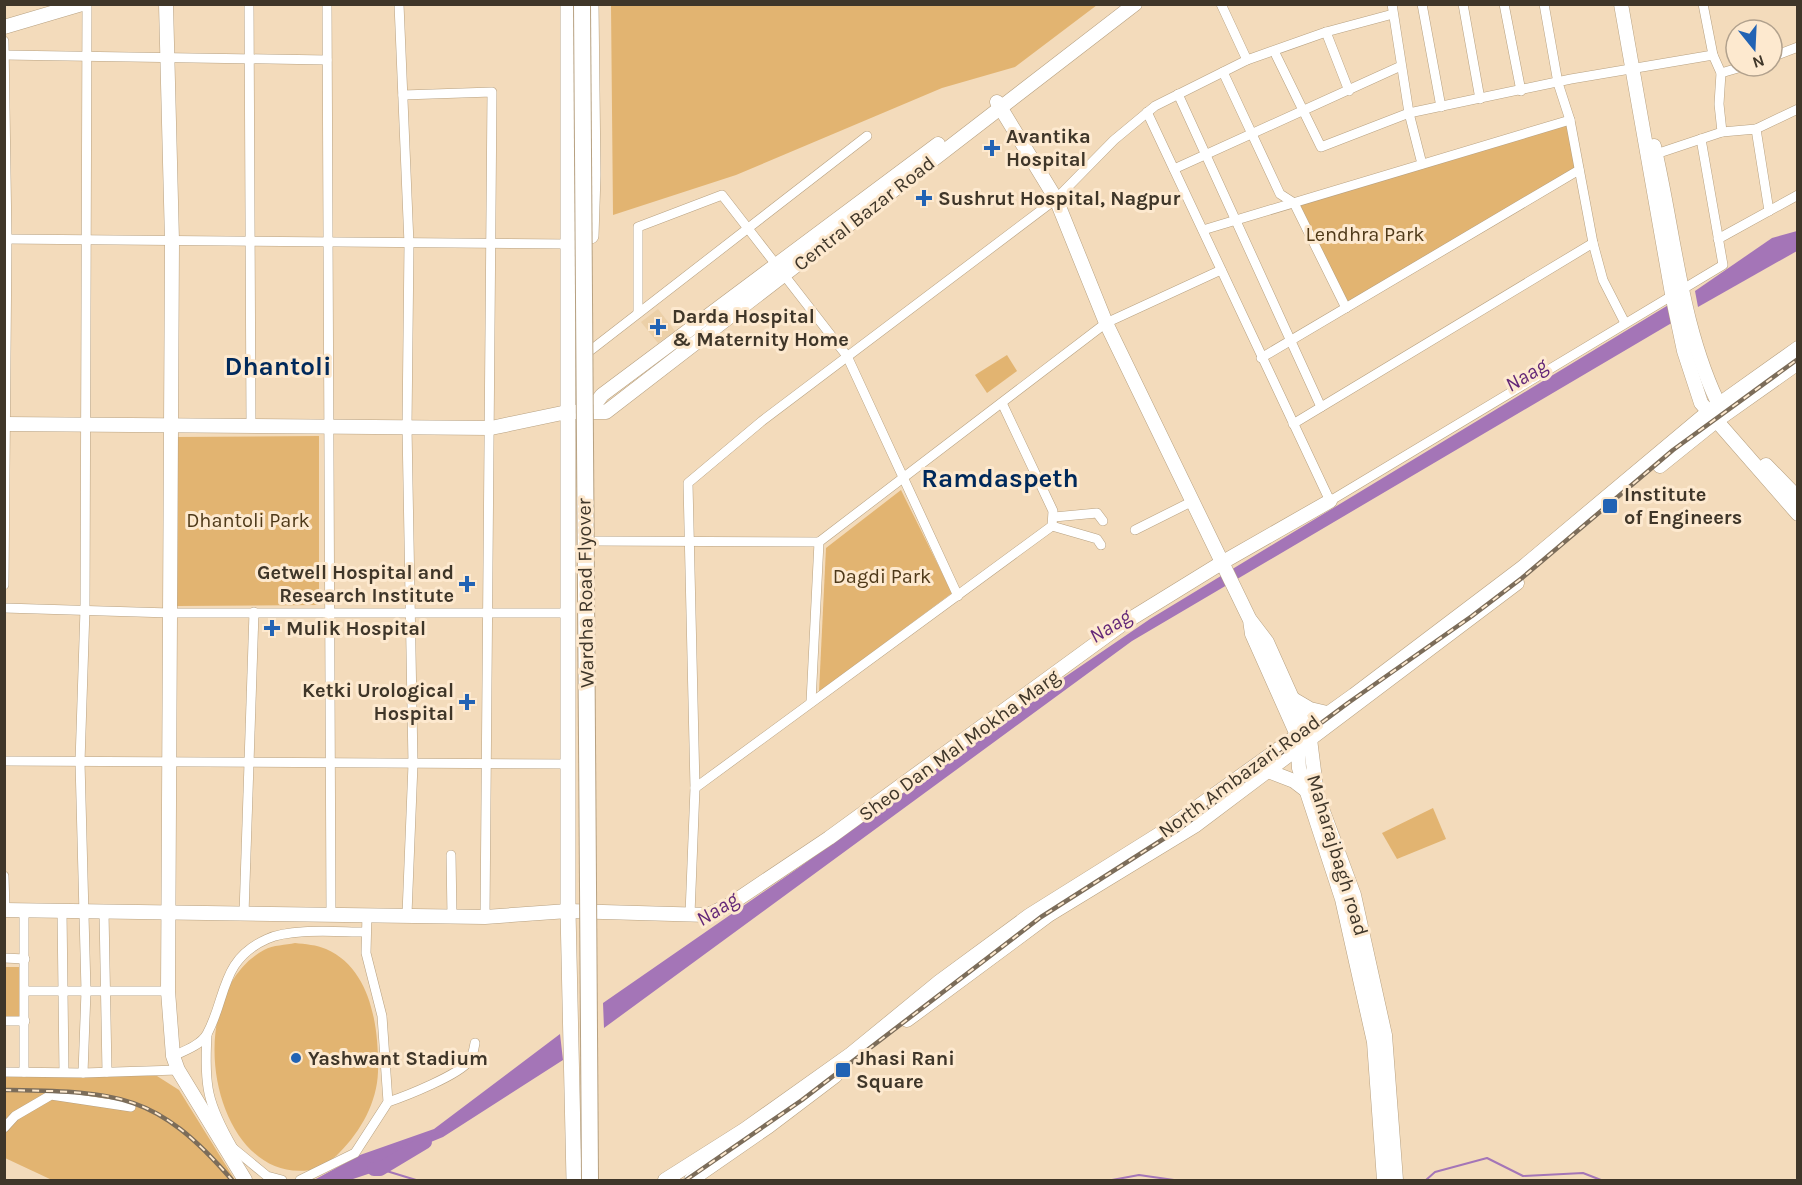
<svg xmlns="http://www.w3.org/2000/svg" width="1802" height="1185" font-family="Karla,sans-serif">
	<rect width="100%" height="100%" fill="#f3dbbb"/>
	<!-- built -->
	<path fill="#ecd0a8" d="M658,309L675,331L658,343L641,322Z"/>
	<!-- green -->
	<g fill="#e2b471">
		<path d="M611,5V4L1097,5L1015,67L942,88L736,175L613,215Z"/>
		<path d="M1570,120L1578,166L1344,305L1294,203Z"/>
		<path d="M1007,355L1017,371L987,393L975,375Z"/>
		<path d="M319,436V605L177,606L176,437Z"/>
		<path d="M901,490L952,593L819,692L826,548Z"/>
		<path d="M1433,808L1446,839L1397,859L1382,833Z"/>
		<path d="M295,943C305,944 317,945 326,949C372,969 379,1029 378,1072C377,1102 361,1131 340,1152C331,1162 322,1165 310,1170C214,1185 176,999 264,950C273,945 286,945 295,943Z"/>
		<path d="M5,967H20L22,1017H5Z"/>
		<path d="M5,1075L157,1076L179,1090L235,1180H52L5,1158Z"/>
	</g>
	<!-- water -->
	<g fill="#a475b7">
		<path d="M1797,231V251L1698,307L1695,291L1772,238Z"/>
		<path d="M1670,304L1675,321L1132,641L604,1028L603,1003L801,866L996,724L1150,619Z"/>
		<path d="M560,1034L563,1060L443,1137L404,1153L377,1171L350,1180H314L360,1155L434,1129Z"/>
	</g>
	<g fill="none" stroke-linecap="round" stroke-linejoin="round">
		<!-- stream -->
		<g stroke="#a475b7" stroke-width="2">
			<path d="M380,1169L416,1180"/>
			<path d="M1112,1180L1139,1175L1174,1180"/>
			<path d="M1426,1180L1435,1172L1487,1158L1523,1176L1583,1173L1601,1180"/>
		</g>
		<!-- river -->
		<path stroke="#a475b7" stroke-width="14" d="M374,1169H380L425,1142"/>
		<!-- street casing -->
		<g stroke="#b7a181" stroke-width="10">
			<g id="street">
				<path d="M249,4L251,426"/>
				<path d="M327,4L331,914"/>
				<path d="M399,4L409,244L407,427L413,764L407,914"/>
				<path d="M1221,4L1247,60"/>
				<path d="M1392,4L1409,113L1422,164"/>
				<path d="M1422,4L1441,107"/>
				<path d="M1463,4L1480,99"/>
				<path d="M1504,4L1521,91"/>
				<path d="M1544,4L1558,83L1570,120L1593,243L1603,280L1625,323"/>
				<path d="M1703,4L1713,55"/>
				<path d="M1326,32L1349,91"/>
				<path d="M4,41L7,239L4,585"/>
				<path d="M1274,51L1321,147L1409,113L1571,79L1713,55L1721,73L1719,104L1722,132L1656,154"/>
				<path d="M4,55L327,60"/>
				<path d="M1772,57L1798,47"/>
				<path d="M1223,72L1280,194L1294,203L1346,308"/>
				<path d="M1721,73L1745,66"/>
				<path d="M1178,94L1321,407"/>
				<path d="M403,95L492,92L485,917"/>
				<path d="M1147,112L1330,501L1723,265L1701,139"/>
				<path d="M1756,129L1798,109"/>
				<path d="M1722,132L1756,129L1769,211"/>
				<path d="M1174,169L1401,66"/>
				<path d="M1203,230L1570,120"/>
				<path d="M4,239L568,244"/>
				<path d="M1718,239L1798,195"/>
				<path d="M638,313V227L722,195L847,356L958,596"/>
				<path d="M591,350L867,136"/>
				<path d="M1261,358L1579,170"/>
				<path d="M1293,424L1593,243"/>
				<path d="M1054,517L1097,513L1103,521"/>
				<path d="M1052,526L1097,539L1101,545"/>
				<path d="M1135,530L1193,501"/>
				<path d="M591,541L819,542"/>
				<path d="M4,608L170,613H568"/>
				<path d="M811,702L819,542L1106,323L1221,270"/>
				<path d="M4,761L570,764"/>
				<path d="M695,788L1052,526L1053,511L1002,403"/>
				<path d="M451,855L452,916"/>
				<path d="M4,876L5,910"/>
				<path d="M62,911L64,1072"/>
				<path d="M104,912L107,1072"/>
				<path d="M244,914L254,612"/>
				<path d="M690,914L695,788L688,483L762,421L1056,199L1114,140L1155,106L1247,60L1326,32L1393,14"/>
				<path d="M4,958L25,959"/>
				<path d="M25,991H168"/>
				<path d="M4,1021H25"/>
				<path d="M207,1035C204,1086 207,1103 233,1148"/>
				<path d="M173,1056C184,1051 201,1045 207,1034C227,997 220,960 267,939C291,928 337,932 364,932"/>
				<path d="M4,1072L83,1073L178,1070"/>
				<path d="M24,1072V911"/>
				<path d="M83,1073L86,991L80,762L85,609L87,4"/>
				<path d="M388,1102C406,1096 459,1075 469,1061C473,1056 474,1049 475,1043"/>
				<path d="M4,1128L15,1116L51,1095L131,1107"/>
				<path d="M234,1152L233,1148L267,1176L282,1180"/>
				<path d="M300,1180L355,1153L388,1102L382,1016L366,953L367,914"/>
			</g>
		</g>
		<!-- secondary casing -->
		<g stroke="#b7a181" stroke-width="15">
			<g id="secondary">
				<path d="M166,4L172,241L168,991L173,1056L178,1070L245,1180"/>
				<path d="M1621,4L1672,294L1684,351L1701,403L1798,514"/>
				<path d="M4,27L82,4"/>
				<path d="M997,102L1056,199L1106,323L1250,620L1252,634L1297,735L1299,768L1342,899L1374,1042L1384,1180"/>
				<path d="M1654,146C1675,235 1680,328 1722,411"/>
				<path d="M590,411L602,395L938,144"/>
				<path d="M4,424L491,428L567,412H606L1135,4"/>
				<path d="M1766,465L1798,498"/>
				<path d="M1660,466L1716,421L1798,363"/>
				<path d="M1251,621L1267,642L1306,729L1310,739L1317,795L1354,895L1385,1035L1396,1180"/>
				<path d="M1293,699L1310,709L1327,713"/>
				<path d="M1268,771L1294,781L1307,791"/>
				<path d="M4,910L485,917L568,911L708,915L729,905L829,838L1124,623L1223,562L1330,501"/>
				<path d="M907,1020L1050,914L1196,825L1517,583"/>
				<path d="M665,1180L744,1130L851,1054L939,982L1030,915L1161,833L1354,695L1523,567L1708,412L1798,348"/>
				<path d="M691,1180L769,1126L835,1076"/>
			</g>
		</g>
		<!-- primary casing -->
		<g stroke="#b7a181" stroke-width="16">
			<g id="primary">
				<path d="M568,4V911L574,1180"/>
				<path d="M591,4L593,175L591,236"/>
			</g>
		</g>
		<!-- street -->
		<use href="#street" stroke="#fff" stroke-width="9"/>
		<!-- secondary -->
		<use href="#secondary" stroke="#fff" stroke-width="14"/>
		<!-- primary -->
		<use href="#primary" stroke="#fff" stroke-width="15"/>
		<!-- rail casing -->
		<g stroke="#7c6d5a" stroke-width="4.5">
			<g id="rail">
				<path d="M4,1090C117,1092 155,1091 232,1180"/>
				<path d="M686,1180L802,1100L1041,917L1179,829L1348,703L1472,616L1522,578L1673,450L1798,359"/>
			</g>
		</g>
		<!-- rail -->
		<use href="#rail" stroke="#fde9cf" stroke-width="2" stroke-dasharray="7" stroke-linecap="butt"/>
		<!-- highway-bridge casing -->
		<g stroke="#b7a181" stroke-width="18" stroke-linecap="butt">
			<path id="highway-bridge" d="M582,4L590,1180"/>
		</g>
		<!-- highway-bridge -->
		<use href="#highway-bridge" stroke="#fff" stroke-width="16"/>
	</g>
	<!-- markers -->
	<g fill="#2263b4" stroke="#fde9cf" stroke-width="2">
		<path d="M989 139h6v6h6v6h-6v6h-6v-6h-6v-6h6z"/>
		<path d="M921 189h6v6h6v6h-6v6h-6v-6h-6v-6h6z"/>
		<path d="M655 318h6v6h6v6h-6v6h-6v-6h-6v-6h6z"/>
		<rect x="1602" y="498" width="16" height="16" rx="3"/>
		<path d="M464 575h6v6h6v6h-6v6h-6v-6h-6v-6h6z"/>
		<path d="M269 619h6v6h6v6h-6v6h-6v-6h-6v-6h6z"/>
		<path d="M464 693h6v6h6v6h-6v6h-6v-6h-6v-6h6z"/>
		<circle cx="296" cy="1058" r="6"/>
		<rect x="835" y="1062" width="16" height="16" rx="3"/>
	</g>
	<g text-anchor="middle" stroke-width="6" stroke-linejoin="round" paint-order="stroke">
		<!-- poi labels -->
		<g font-size="20" font-weight="bold" fill="#3f3629" stroke="#fde9cf" text-anchor="start">
			<text x="1006" y="143">Avantika<tspan x="1006" dy="23">Hospital</tspan></text>
			<text x="938" y="205">Sushrut Hospital, Nagpur</text>
			<text x="672" y="323">Darda Hospital<tspan x="672" dy="23">&amp; Maternity Home</tspan></text>
			<text x="1624" y="501">Institute<tspan x="1624" dy="23">of Engineers</tspan></text>
			<text x="454" y="579" text-anchor="end">Getwell Hospital and<tspan x="454" dy="23">Research Institute</tspan></text>
			<text x="286" y="635">Mulik Hospital</text>
			<text x="454" y="697" text-anchor="end">Ketki Urological<tspan x="454" dy="23">Hospital</tspan></text>
			<text x="308" y="1065">Yashwant Stadium</text>
			<text x="856" y="1065">Jhasi Rani<tspan x="856" dy="23">Square</tspan></text>
		</g>
		<!-- street labels -->
		<g font-size="20" fill="#3f3629" stroke="#fde9cf">
			<text transform="translate(864 213) rotate(-38)" y="7">Central Bazar Road</text>
			<text transform="translate(585 593) rotate(-91)" y="7">Wardha Road Flyover</text>
			<text transform="translate(959 745) rotate(-36)" y="7">Sheo Dan Mal Mokha Marg</text>
			<text transform="translate(1239 776) rotate(-36)" y="7">North Ambazari Road</text>
			<text transform="translate(1338 855) rotate(73)" y="7">Maharajbagh road</text>
		</g>
		<!-- park labels -->
		<g font-size="20" fill="#4e3919" stroke="#fde9cf">
			<text x="1365" y="241">Lendhra Park</text>
			<text x="248" y="527">Dhantoli Park</text>
			<text x="882" y="583">Dagdi Park</text>
		</g>
		<!-- water labels -->
		<g font-size="21" font-style="italic" fill="#622677" stroke="#fde9cf">
			<text transform="translate(1526 375) rotate(-31)" y="7">Naag</text>
			<text transform="translate(1110 626) rotate(-32)" y="7">Naag</text>
			<text transform="translate(717 909) rotate(-32)" y="7">Naag</text>
		</g>
		<!-- district labels -->
		<g font-size="26" font-weight="bold" fill="#00295b" stroke="#fde9cf">
			<text x="278" y="375">Dhantoli</text>
			<text x="1000" y="487">Ramdaspeth</text>
		</g>
	</g>
	<!-- border -->
	<rect width="1802" height="1185" fill="none" stroke="#3f3629" stroke-width="12"/>
	<!-- north arrow -->
	<g transform="translate(1754 48) rotate(162)"><circle r="28" fill="#fde9cf" stroke="#b1a18d" stroke-width="1.5"/>
	<path d="M0-4.5L10 22L0 15L-10 22Z" fill="#2263b4"/>
	<text y="-9" font-size="16" font-weight="bold" text-anchor="middle" fill="#3f3629">N</text>
	</g>
</svg>
